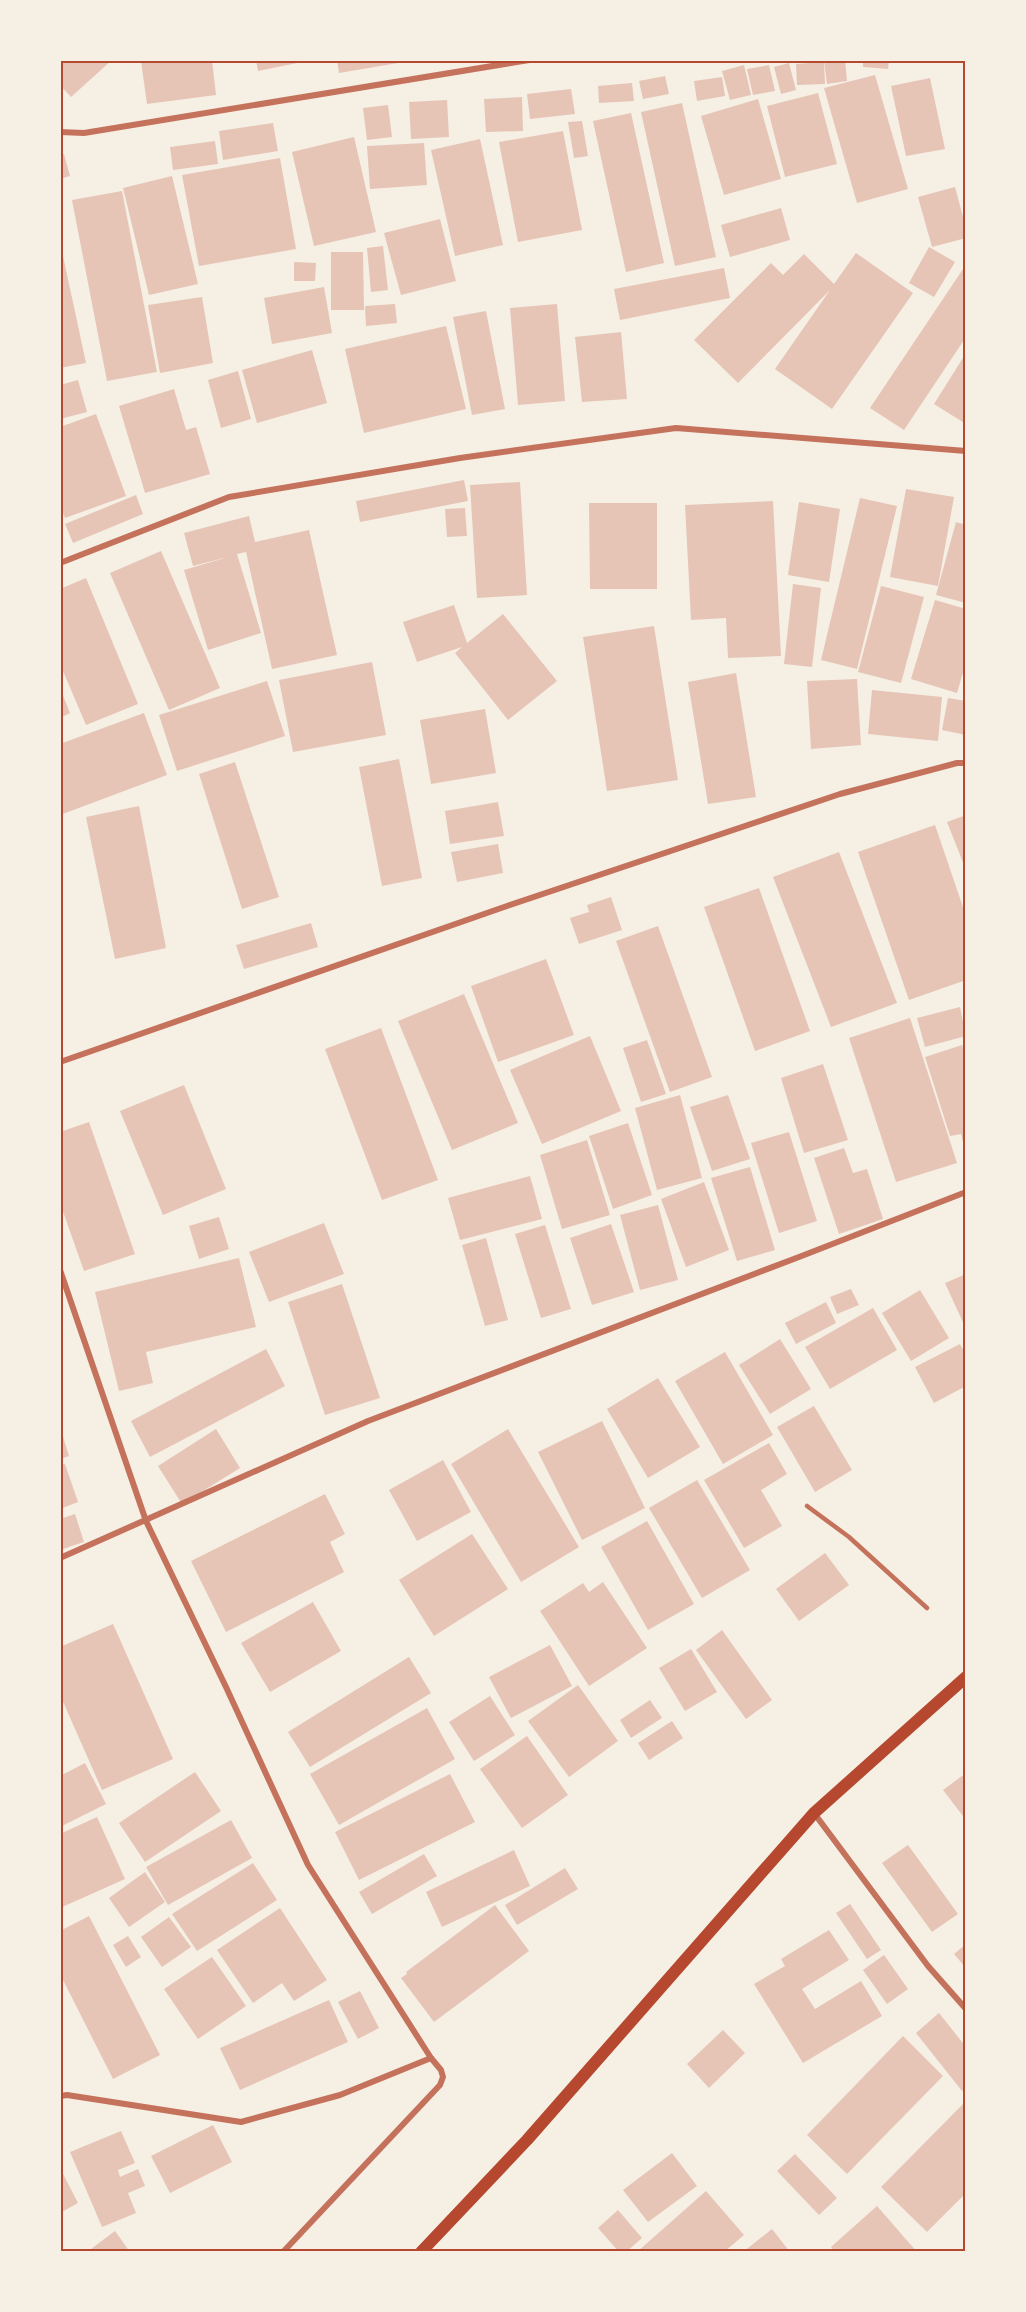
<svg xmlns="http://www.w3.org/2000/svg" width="1026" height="2312" font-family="'Public Sans',sans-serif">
	<rect width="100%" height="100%" fill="#f6efe4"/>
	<!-- building -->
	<g fill="#e6c5b7">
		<path d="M60,60H112L71,97L60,85Z"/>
		<path d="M151,60H212L216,95L147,104L141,61Z"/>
		<path d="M256,60H307V61L258,71Z"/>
		<path d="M337,60H409L410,61L339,73Z"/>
		<path d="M824,60H845L847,81L827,84Z"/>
		<path d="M863,60H889L888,69L863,67Z"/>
		<path d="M824,62L825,84L797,85L796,64Z"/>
		<path d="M789,63L796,90L781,94L774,67Z"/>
		<path d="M744,65L751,95L730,100L722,71Z"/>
		<path d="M769,65L775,91L753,95L747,69Z"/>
		<path d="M875,75L908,189L857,203L824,88Z"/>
		<path d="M665,76L669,94L643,99L639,81Z"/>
		<path d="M722,77L725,96L697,101L694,81Z"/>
		<path d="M930,78L945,149L906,156L891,86Z"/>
		<path d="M632,83L634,101L599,103L598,86Z"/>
		<path d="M571,89L575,114L530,119L527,94Z"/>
		<path d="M818,93L837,164L785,177L767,106Z"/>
		<path d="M522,97L523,131L486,132L484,99Z"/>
		<path d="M758,99L781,179L724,195L701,116Z"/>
		<path d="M447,100L449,137L411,139L409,102Z"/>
		<path d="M682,103L716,257L675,266L641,112Z"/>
		<path d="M388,105L392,137L367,140L363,108Z"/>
		<path d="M631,113L664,263L626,272L593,121Z"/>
		<path d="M582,121L588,156L574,158L568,122Z"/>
		<path d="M273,123L278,151L223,160L219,131Z"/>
		<path d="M563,131L582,230L518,242L499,142Z"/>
		<path d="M354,137L376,232L314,246L292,152Z"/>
		<path d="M480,139L503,245L455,256L431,150Z"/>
		<path d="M215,141L218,164L173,170L170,147Z"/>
		<path d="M424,143L427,185L370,189L367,146Z"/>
		<path d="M64,154L70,176L60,179V155Z"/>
		<path d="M280,158L296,249L199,266L182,175Z"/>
		<path d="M172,176L198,284L149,295L123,188Z"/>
		<path d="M955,187L966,228V238L932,247L918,197Z"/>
		<path d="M122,191L157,372L107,381L72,200Z"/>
		<path d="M781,208L790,240L730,257L721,225Z"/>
		<path d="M440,219L456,281L401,295L384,233Z"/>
		<path d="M60,242L86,363L60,368Z"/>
		<path d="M383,246L388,290L371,292L367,248Z"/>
		<path d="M929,247L955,262L934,297L909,283Z"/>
		<path d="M331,252H363L364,310H331Z"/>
		<path d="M856,253L913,293L832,409L775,369L830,290L738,383L694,340L771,263L783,275L804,254L834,284Z"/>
		<path d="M294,262L316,263L315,281H294Z"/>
		<path d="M724,268L730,298L620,320L614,289Z"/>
		<path d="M963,269L966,271V337L904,430L870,408Z"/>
		<path d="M324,287L332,333L272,344L264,298Z"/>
		<path d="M202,297L213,363L160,373L148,305Z"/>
		<path d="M395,304L397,323L366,326L365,306Z"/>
		<path d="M557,304L565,401L518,405L510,308Z"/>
		<path d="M486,311L505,409L472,415L453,317Z"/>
		<path d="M446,326L466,409L364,433L345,349Z"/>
		<path d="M621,332L627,399L582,402L575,337Z"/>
		<path d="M312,350L327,403L257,423L242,370Z"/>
		<path d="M966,353V424L934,404Z"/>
		<path d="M238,371L251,419L221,428L208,380Z"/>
		<path d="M78,380L87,412L60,419V385Z"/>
		<path d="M174,389L186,430L196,427L210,474L145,493L119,406Z"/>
		<path d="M96,414L126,496L65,518L60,505V427Z"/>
		<path d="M464,480L468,501L360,522L356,501Z"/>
		<path d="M520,482L527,595L477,598L470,485Z"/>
		<path d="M906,489L954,497L938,586L890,577Z"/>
		<path d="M136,495L143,514L73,543L65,524Z"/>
		<path d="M860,498L897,506L857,669L821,660Z"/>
		<path d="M773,501L781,656L728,658L726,618L691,620L685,505Z"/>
		<path d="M799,502L840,509L829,582L788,575Z"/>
		<path d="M589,503H657V589H590Z"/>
		<path d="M465,508L467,536L447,537L445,509Z"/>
		<path d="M249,516L255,542L309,530L337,655L272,669L246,552L237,554L261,633L208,650L184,570L228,557L193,566L184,533Z"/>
		<path d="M956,522L966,525V603L936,595Z"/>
		<path d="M161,551L220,688L169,710L110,573Z"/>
		<path d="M86,578L138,704L86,725L60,664V589Z"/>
		<path d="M793,584L821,588L812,667L784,664Z"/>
		<path d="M881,586L924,597L901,683L858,672Z"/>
		<path d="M935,600L966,609V662L957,693L911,679Z"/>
		<path d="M454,605L467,643L503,614L557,681L508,720L455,653L462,647L417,662L403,622Z"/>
		<path d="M654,626L678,780L607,791L583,637Z"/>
		<path d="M372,662L386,735L293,752L279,680Z"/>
		<path d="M736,673L756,797L708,804L688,682Z"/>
		<path d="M857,679L861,745L811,749L807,681Z"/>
		<path d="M267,681L285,736L177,771L159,715Z"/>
		<path d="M60,688L70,713L60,718Z"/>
		<path d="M872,690L942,697L938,741L868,734Z"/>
		<path d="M948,698L966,701V735L942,730Z"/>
		<path d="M485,709L496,773L431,784L420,720Z"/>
		<path d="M144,713L167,775L60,815V744Z"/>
		<path d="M399,759L422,878L382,886L359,767Z"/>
		<path d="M235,762L279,897L242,909L199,774Z"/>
		<path d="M498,802L504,836L450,844L445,811Z"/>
		<path d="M139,806L166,948L115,959L86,817Z"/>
		<path d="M966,815V870L947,822Z"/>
		<path d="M935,825L966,916V980L909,1000L858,852Z"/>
		<path d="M498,844L503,873L457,882L451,852Z"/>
		<path d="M839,852L897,1003L831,1027L773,877Z"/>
		<path d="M759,888L810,1031L755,1051L704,907Z"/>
		<path d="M611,897L622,930L579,944L570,918L589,912L587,905Z"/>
		<path d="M311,923L318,947L244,969L236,945Z"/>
		<path d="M658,926L712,1077L670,1092L616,941Z"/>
		<path d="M546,959L574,1035L498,1062L471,986Z"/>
		<path d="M464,994L518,1123L452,1150L398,1021Z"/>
		<path d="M960,1007L966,1036L925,1047L917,1018Z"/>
		<path d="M910,1018L957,1163L896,1182L849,1038Z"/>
		<path d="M381,1028L438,1180L382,1200L325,1049Z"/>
		<path d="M590,1036L621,1111L542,1144L510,1070Z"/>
		<path d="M647,1040L666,1094L641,1102L623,1048Z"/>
		<path d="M962,1045L966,1058L965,1150L961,1134L950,1136L925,1057Z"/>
		<path d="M823,1064L848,1140L804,1153L781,1078Z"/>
		<path d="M184,1085L226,1189L163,1215L120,1111Z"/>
		<path d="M680,1095L702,1178L657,1190L635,1108Z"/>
		<path d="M728,1095L750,1159L712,1171L690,1107Z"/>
		<path d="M89,1122L135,1254L84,1271L60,1203V1132Z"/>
		<path d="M628,1123L652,1195L613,1209L589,1136Z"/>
		<path d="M789,1132L817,1221L779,1233L751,1143Z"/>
		<path d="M587,1140L610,1215L562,1229L540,1155Z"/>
		<path d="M844,1148L853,1173L867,1169L883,1219L839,1234L814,1158Z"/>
		<path d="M750,1167L775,1250L737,1261L711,1178Z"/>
		<path d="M530,1176L542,1219L460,1240L448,1198Z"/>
		<path d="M704,1182L729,1250L686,1267L661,1199Z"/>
		<path d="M658,1205L678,1280L640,1290L620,1215Z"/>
		<path d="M219,1217L229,1249L199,1259L189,1226Z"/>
		<path d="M324,1223L344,1274L269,1302L249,1252Z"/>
		<path d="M611,1224L634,1292L592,1305L570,1238Z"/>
		<path d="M545,1225L571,1309L541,1318L515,1234Z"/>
		<path d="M486,1238L508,1320L485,1326L462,1245Z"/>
		<path d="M239,1258L256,1327L146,1352L153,1383L119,1391L95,1292Z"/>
		<path d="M966,1274V1329L945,1283Z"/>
		<path d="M342,1284L380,1398L325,1415L288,1302Z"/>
		<path d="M851,1289L859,1305L837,1314L830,1297Z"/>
		<path d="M920,1290L949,1338L911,1361L882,1313Z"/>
		<path d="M826,1302L836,1323L796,1344L785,1323Z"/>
		<path d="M873,1308L897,1350L830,1389L805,1347Z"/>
		<path d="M780,1339L811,1389L770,1414L739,1365Z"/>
		<path d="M960,1344L966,1355V1386L934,1403L915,1367Z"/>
		<path d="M266,1349L285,1386L150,1457L131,1421Z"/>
		<path d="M725,1352L773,1435L723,1464L675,1381Z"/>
		<path d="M658,1378L700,1447L648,1478L607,1409Z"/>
		<path d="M814,1406L852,1470L815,1492L777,1427Z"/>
		<path d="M602,1421L645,1508L582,1540L538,1452Z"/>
		<path d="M60,1427L69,1456L60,1459Z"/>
		<path d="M216,1429L240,1468L182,1504L158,1466Z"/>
		<path d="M508,1429L579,1547L521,1582L451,1464Z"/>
		<path d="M769,1443L787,1474L761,1490L782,1526L744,1548L704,1480Z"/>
		<path d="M443,1460L471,1512L417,1541L389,1490Z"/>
		<path d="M65,1464L78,1502L60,1509V1465Z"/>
		<path d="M697,1480L750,1570L702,1598L649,1508Z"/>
		<path d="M325,1494L345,1534L330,1542L344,1572L226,1632L191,1561Z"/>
		<path d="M75,1514L84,1542L60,1550V1519Z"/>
		<path d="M647,1521L694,1604L648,1630L601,1547Z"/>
		<path d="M472,1534L508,1589L434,1636L399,1580Z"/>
		<path d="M825,1553L849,1585L799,1621L776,1589Z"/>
		<path d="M603,1582L647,1648L589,1686L540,1611L583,1583L589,1592Z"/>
		<path d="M313,1602L341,1651L270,1692L241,1643Z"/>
		<path d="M113,1624L173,1759L102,1790L60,1695V1647Z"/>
		<path d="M722,1630L772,1700L746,1719L696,1650Z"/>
		<path d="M550,1645L572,1686L511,1718L489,1677Z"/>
		<path d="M691,1649L717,1692L685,1711L659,1668Z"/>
		<path d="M409,1657L431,1693L310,1767L288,1732Z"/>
		<path d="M578,1685L618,1741L569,1777L528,1721Z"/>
		<path d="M490,1696L515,1735L474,1761L449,1722Z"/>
		<path d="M650,1700L662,1718L631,1738L620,1720Z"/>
		<path d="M427,1708L455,1759L339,1825L310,1774Z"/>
		<path d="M672,1721L683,1738L649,1760L638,1743Z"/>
		<path d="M527,1736L568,1795L522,1828L480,1769Z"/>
		<path d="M85,1763L106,1804L60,1827V1776Z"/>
		<path d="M195,1772L221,1811L145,1862L119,1823Z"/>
		<path d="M966,1773V1820L943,1790Z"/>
		<path d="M450,1774L475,1822L359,1880L335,1832Z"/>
		<path d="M97,1817L125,1879L60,1908V1834Z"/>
		<path d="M231,1820L252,1858L168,1905L146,1867Z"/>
		<path d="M908,1845L958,1914L932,1932L882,1863Z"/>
		<path d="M514,1850L530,1886L442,1927L426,1892Z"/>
		<path d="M424,1854L437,1876L372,1914L359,1892Z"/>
		<path d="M253,1863L277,1900L197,1951L172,1914Z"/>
		<path d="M565,1868L578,1889L517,1925L505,1905Z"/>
		<path d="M145,1872L165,1902L129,1927L109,1898Z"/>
		<path d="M850,1904L881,1950L867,1959L836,1913Z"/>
		<path d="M495,1905L529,1951L434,2022L401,1978L407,1974L406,1972Z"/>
		<path d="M280,1908L327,1980L294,2001L282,1983L253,2003L217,1950Z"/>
		<path d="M89,1916L160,2055L113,2079L60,1974V1931Z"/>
		<path d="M169,1917L191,1947L162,1967L141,1937Z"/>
		<path d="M829,1930L849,1960L802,1989L815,2009L861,1981L882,2016L803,2063L754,1984L785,1966L781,1959Z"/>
		<path d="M128,1936L141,1957L126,1967L113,1945Z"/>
		<path d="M966,1944V1968L954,1954Z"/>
		<path d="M884,1955L908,1989L887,2004L863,1970Z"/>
		<path d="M212,1957L246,2006L198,2039L164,1989Z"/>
		<path d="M360,1991L379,2028L358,2039L338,2002Z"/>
		<path d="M329,2000L348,2042L240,2090L220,2048Z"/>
		<path d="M939,2013L966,2047V2087L962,2091L916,2033Z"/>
		<path d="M723,2030L745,2053L709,2088L687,2064Z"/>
		<path d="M903,2036L943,2076L847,2174L807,2135Z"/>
		<path d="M966,2101V2193L927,2232L881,2187Z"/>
		<path d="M213,2125L232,2162L170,2193L151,2156Z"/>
		<path d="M121,2131L135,2163L118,2170L120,2177L138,2169L145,2186L128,2193L136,2213L102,2227L70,2152Z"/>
		<path d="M672,2153L697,2186L648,2222L623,2190Z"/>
		<path d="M795,2154L837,2198L819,2215L777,2171Z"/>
		<path d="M60,2168L78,2203L60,2213Z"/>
		<path d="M706,2191L744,2235L724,2252H637Z"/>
		<path d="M877,2206L917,2252H835L831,2247Z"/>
		<path d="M618,2210L642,2238L626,2252H619L598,2228Z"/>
		<path d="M772,2229L790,2252H743Z"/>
		<path d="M115,2231L130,2252H87Z"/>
	</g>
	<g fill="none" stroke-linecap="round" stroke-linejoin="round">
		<!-- service -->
		<path stroke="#c5725c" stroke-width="4.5" d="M807,1506L849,1537L927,1608"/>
		<!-- minor -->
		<g stroke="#c5725c" stroke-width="6">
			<path d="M60,132L84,133L529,60"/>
			<path d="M60,563L229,497L460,458L676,428L966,451"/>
			<path d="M60,1062L507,906L840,794L957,763H966"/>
			<path d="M60,1270L146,1521L226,1687L308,1865L431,2058L441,2070L443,2077L440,2085L283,2252"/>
			<path d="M60,1558L368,1421L799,1257L966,1192"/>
			<path d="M814,1813L928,1966L966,2009"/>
			<path d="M60,2096L67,2095L241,2122L340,2095L431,2058"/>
		</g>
		<!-- secondary -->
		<path stroke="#b5482f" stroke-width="12" d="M421,2252L527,2140L814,1813L966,1677"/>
	</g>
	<!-- border -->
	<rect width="1026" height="2312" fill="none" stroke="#f6efe4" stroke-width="123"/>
	<rect x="62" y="62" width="902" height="2188" fill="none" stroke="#b5482f" stroke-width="2"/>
</svg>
